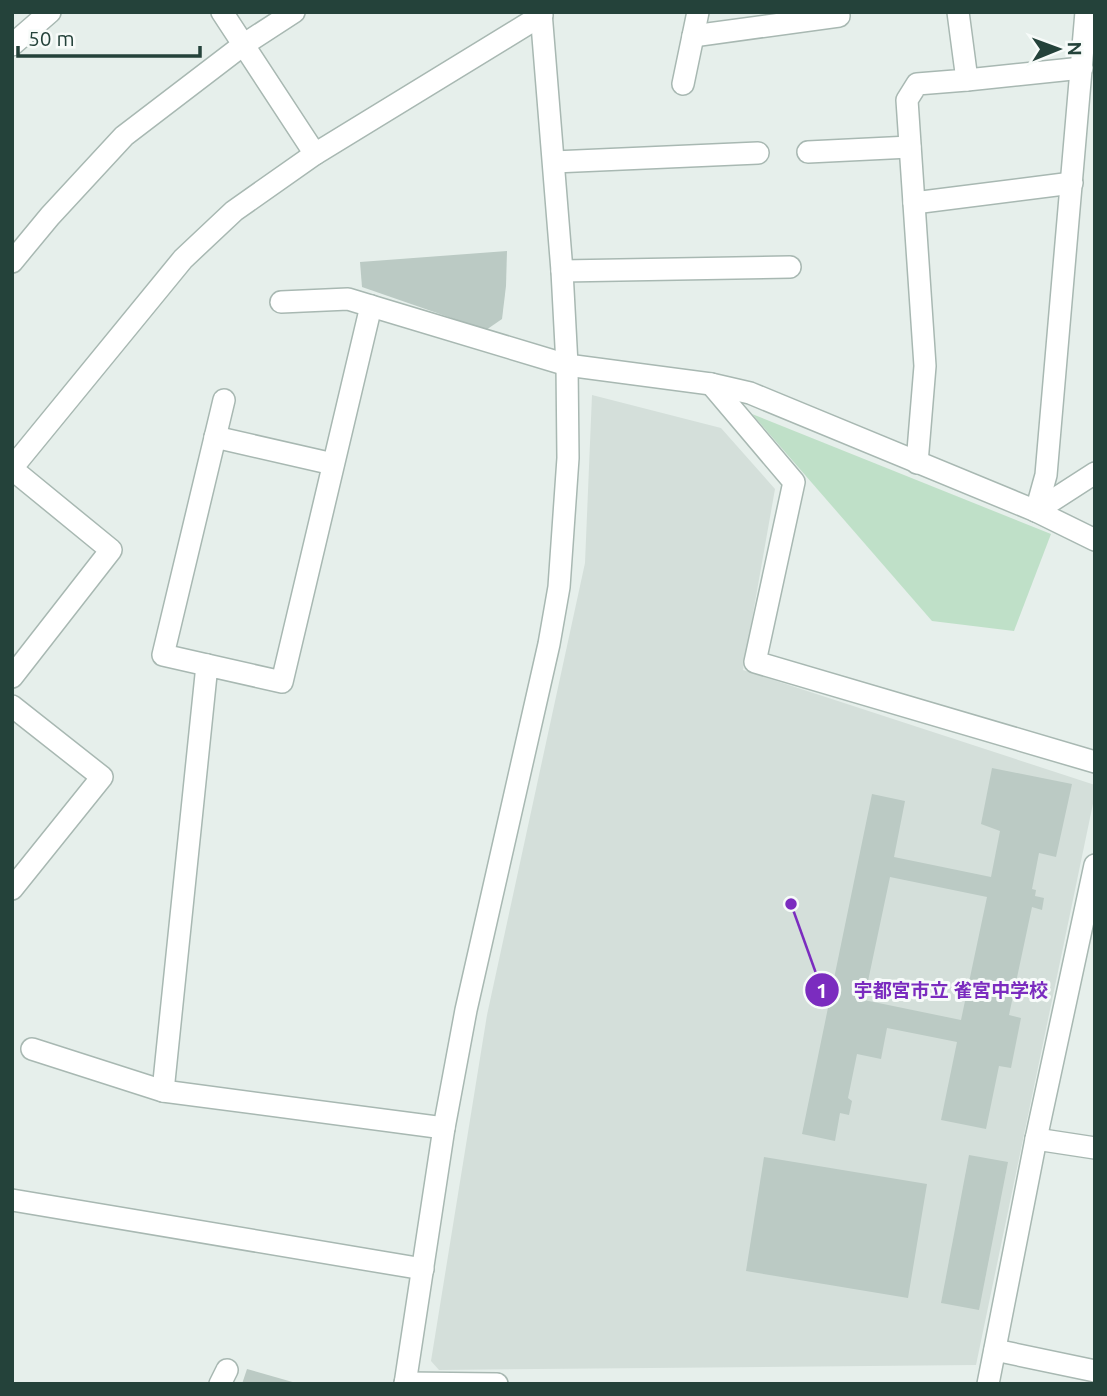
<svg xmlns="http://www.w3.org/2000/svg" width="1107" height="1396" font-family="Ubuntu,'Noto Sans JP',sans-serif">
	<rect width="100%" height="100%" fill="#e6efeb"/>
	<!-- built -->
	<path fill="#d4dfda" d="M592,395L721,428L775,489L743,670L1095,785V794L976,1365L439,1370L431,1361L487,1015L585,563Z"/>
	<!-- green -->
	<path fill="#bfe0c8" d="M752,414L1051,534L1014,631L932,621Z"/>
	<!-- building -->
	<g fill="#bbcac4" fill-rule="evenodd">
		<path d="M507,251L506,286L502,319L486,330L362,287L360,262Z"/>
		<path d="M992,768L1072,784L1056,857L1039,853L1032,889L1036,890L1035,896L1044,898L1042,910L1032,907L1009,1015L1021,1018L1011,1068L999,1066L986,1129L941,1120L957,1042L887,1028L881,1059L857,1054L848,1098L852,1101L849,1115L840,1113L835,1141L802,1134L872,794L905,801L894,857L991,877L1000,831L981,824ZM890,877L987,897L961,1020L864,1000Z"/>
		<path d="M969,1155L1008,1162L979,1310L941,1303Z"/>
		<path d="M764,1157L927,1184L908,1298L746,1271Z"/>
		<path d="M247,1369L296,1383V1384H242Z"/>
	</g>
	<g fill="none" stroke-linecap="round" stroke-linejoin="round">
		<!-- minor casing -->
		<g stroke="#a8b8b2" stroke-width="24">
			<g id="minor">
				<path d="M222,12L315,154"/>
				<path d="M693,36L839,16L838,12"/>
				<path d="M12,45L50,12"/>
				<path d="M967,80L1082,68"/>
				<path d="M683,84L698,12"/>
				<path d="M808,152L910,147"/>
				<path d="M554,162L758,153"/>
				<path d="M914,203L1072,183"/>
				<path d="M12,262L50,216L124,136L243,45L294,12"/>
				<path d="M562,271L790,267"/>
				<path d="M281,302L348,299L371,306"/>
				<path d="M711,384L794,482L755,662L1095,762"/>
				<path d="M215,437L333,464"/>
				<path d="M917,463L925,366L907,100L917,84L967,80L958,12"/>
				<path d="M12,468L183,259L234,211L315,154L542,15"/>
				<path d="M12,469L111,550L12,677"/>
				<path d="M1036,511L1046,475L1086,12"/>
				<path d="M1036,511L1095,473"/>
				<path d="M207,665L163,655L224,400"/>
				<path d="M12,706L102,777L12,889"/>
				<path d="M32,1049L163,1091L444,1128"/>
				<path d="M163,1091L207,665L282,682L371,306L567,365L711,384L750,393L1036,511L1095,540"/>
				<path d="M1036,1139L1095,1148"/>
				<path d="M12,1200L423,1269"/>
				<path d="M995,1350L1095,1371"/>
				<path d="M405,1383L497,1384"/>
				<path d="M220,1384L227,1370"/>
				<path d="M405,1384L444,1128L466,1010L549,644L559,587L568,458L567,365L562,271L541,12"/>
				<path d="M988,1384L1036,1139L1095,865"/>
			</g>
		</g>
		<!-- minor -->
		<use href="#minor" stroke="#fff" stroke-width="21"/>
	</g>
	<!-- callouts -->
	<path fill="none" stroke="#7b2cbf" stroke-width="2.5" d="M791 904L822 990"/>
	<g fill="#7b2cbf" stroke="#f7fbf9" stroke-width="2.5">
		<circle cx="791" cy="904" r="7"/>
		<circle cx="822" cy="990" r="18"/>
	</g>
	<g font-size="21" text-anchor="middle" font-weight="bold" fill="#fff">
		<text x="822" y="998">1</text>
	</g>
	<g font-size="19" text-anchor="middle" font-weight="bold" fill="#7b2cbf" stroke="#f7fbf9" stroke-width="6" stroke-linejoin="round" paint-order="stroke">
		<text x="951" y="997">宇都宮市立 雀宮中学校</text>
	</g>
	<!-- border -->
	<rect width="1107" height="1396" fill="none" stroke="#24423a" stroke-width="28"/>
	<!-- north arrow -->
	<g transform="translate(1058 49) rotate(89)" stroke="#f7fbf9" stroke-width="5" paint-order="stroke">
	<path d="M0-5L12 26L0 18L-12 26Z" fill="#24423a"/>
	<text y="-10" font-size="19" font-weight="bold" text-anchor="middle" fill="#24423a">N</text>
	</g>
	<!-- scale -->
	<path d="M18 46v10h182v-10" fill="none" stroke="#24423a" stroke-width="3.5"/>
	<text x="28" y="46" font-size="21" fill="#24423a" stroke="#f7fbf9" stroke-width="5" paint-order="stroke">50 m</text>
</svg>
